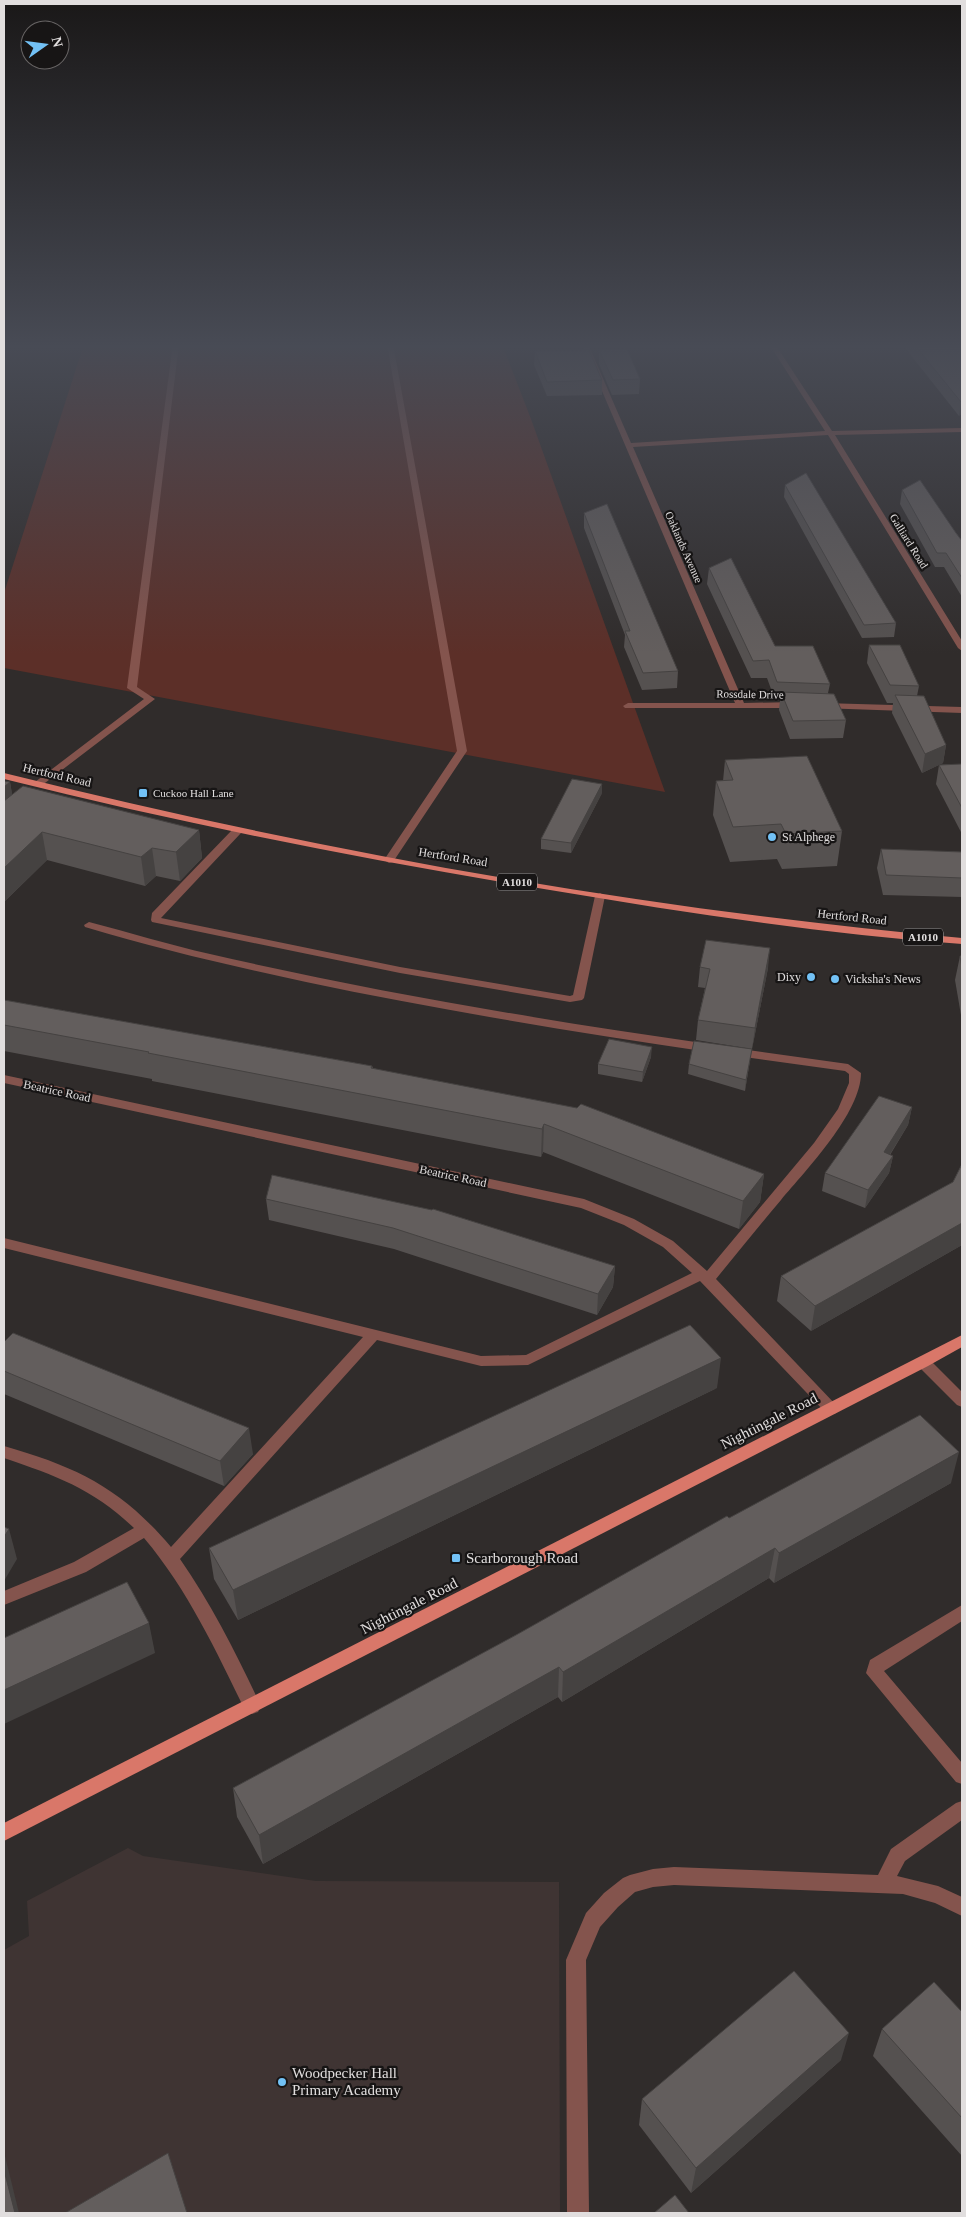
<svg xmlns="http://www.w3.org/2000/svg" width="966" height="2217" font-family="'Times New Roman',serif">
	<rect width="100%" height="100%" fill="#302c2b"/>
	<!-- built -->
	<path fill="#3f3433" d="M128,1848L143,1856L316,1881L559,1882L560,2213H4V1950L29,1936L27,1901Z"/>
	<!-- green -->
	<path fill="#5c2f28" d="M84,344H502L531,419L665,792L4,668V593Z"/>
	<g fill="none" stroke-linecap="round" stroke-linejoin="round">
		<!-- minor -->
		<g fill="#84544d" fill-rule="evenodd">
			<path d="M173,344H179L137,687L155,699L41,786H35V782L144,699L127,688Z"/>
			<path d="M387,344H393L467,751L393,862L389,863L384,860L457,751Z"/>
			<path d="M582,344H588L631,443L825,431L769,344H775L832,431L962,428V432L835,435L962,641V651L958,648L828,435L633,447L744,703L795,702L800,705L795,708H625L623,706L628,703H735Z"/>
			<path d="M823,703L962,707V713L820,708L818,706Z"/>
			<path d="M237,828L242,831L241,833L161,918L400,967L570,996L573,995L595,896L600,893L605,896L584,998L582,1000L570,1002L400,973L152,922L151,920L152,913L233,829Z"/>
			<path d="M89,922C129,932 169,945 210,954C375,992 541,1020 709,1044L715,1048L709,1052C574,1032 439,1010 306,982C232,966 158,949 85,927L84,925Z"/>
			<path d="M734,1048L848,1064L861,1073C861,1113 806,1170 781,1200C759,1226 737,1253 716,1279L836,1405L838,1409L836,1413L831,1415L826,1413L700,1281L528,1365L481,1366L377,1340L180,1559C212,1605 237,1655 261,1706L258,1712L252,1714L246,1712C216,1651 188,1590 144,1538L86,1572L4,1605V1591L74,1562L134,1528C93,1489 57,1476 4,1458V1446C77,1467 121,1488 171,1547L363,1337L4,1248V1238L481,1356L526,1355L692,1273L663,1247L624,1225L581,1208L4,1083V1075L584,1199L634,1219L673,1241L707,1271L814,1143L838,1109L849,1083V1074L845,1071L730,1055L728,1052Z"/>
			<path d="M923,1357L928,1358L962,1392V1407L957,1405L918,1366L916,1362L918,1358Z"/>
			<path d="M962,1605V1621L884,1671L962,1763V1784L956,1782L866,1673L870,1660Z"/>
			<path d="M962,1801V1820L905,1861L897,1876L938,1886L962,1897V1916L935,1903L903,1894L674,1885L653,1887L635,1892L618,1907L600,1927L586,1960L589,2213H567L566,1960L586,1913L604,1893L623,1878L630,1875L653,1869L674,1867L878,1875L891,1849L956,1803Z"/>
		</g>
		<!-- major -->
		<g fill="#d97769" fill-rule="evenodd">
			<path d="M4,773C317,851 641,909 962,938V944C824,934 687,913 550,890C366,860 184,824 4,779Z"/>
			<path d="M962,1335V1347L928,1366L4,1841V1823Z"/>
		</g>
	</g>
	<!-- wall -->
	<g fill="#555150">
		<path d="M902,344H962V413L959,416Z"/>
		<path d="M599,350L640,379L639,394L612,395L599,364Z"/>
		<path d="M535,351L602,380V395L547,396L534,365Z"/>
		<path d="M785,485L896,623L894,637L862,638L784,497Z"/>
		<path d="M902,490L956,533L962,541V597L944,567H935L900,504Z"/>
		<path d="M584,513L678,671L677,688L642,690L624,647L625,635L584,528Z"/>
		<path d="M709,568L775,646L830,684L828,693L846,720L843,738L790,739L779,710L780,700H775L767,678H751L707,584Z"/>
		<path d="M869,645L919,686L917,696L946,745L943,763L922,773L892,713L893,703H887L867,663Z"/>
		<path d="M725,760L842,831L837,866L782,869L777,859L730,862L713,815L716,781H723Z"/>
		<path d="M962,764V834L936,784L939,765Z"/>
		<path d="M4,781L10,782L12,795L199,830L202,858L180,881L156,876L145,886L47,860L4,902Z"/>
		<path d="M602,793L571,853L541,849V839Z"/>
		<path d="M881,849L962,852V897L883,895L877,868Z"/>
		<path d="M960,956H962V1021L955,980Z"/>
		<path d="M700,967L768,968L752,1049L696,1040L698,1020L705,988L698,987Z"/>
		<path d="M4,1000L372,1066L373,1068L764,1174L760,1202L739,1229L543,1152L541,1157L152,1081V1079L4,1051Z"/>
		<path d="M651,1057L642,1082L598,1074V1064Z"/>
		<path d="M750,1060L745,1091L688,1074L689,1064Z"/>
		<path d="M912,1107L908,1125L890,1155L893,1156L889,1173L865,1208L822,1191L825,1173Z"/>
		<path d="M962,1164V1245L811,1331L777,1301L781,1276L953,1182Z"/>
		<path d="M266,1199L615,1266L613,1287L597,1315L394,1249L269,1220Z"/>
		<path d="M4,1342L253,1454L224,1486L4,1394Z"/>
		<path d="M717,1388L238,1620L214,1579L209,1548Z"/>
		<path d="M951,1483L774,1583L769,1578L562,1702L558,1697L263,1864L237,1817L233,1788L516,1635L729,1518Z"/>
		<path d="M962,2012V2156L873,2056L882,2029Z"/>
		<path d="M841,2060L691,2193L639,2125L642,2099Z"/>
	</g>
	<!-- shaded-wall -->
	<g fill="#454241">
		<path d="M962,401V413L959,416L961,402Z"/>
		<path d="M946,745L943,763L922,773L925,754Z"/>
		<path d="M10,782L15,810L4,818V787Z"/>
		<path d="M602,784V793L571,853V843Z"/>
		<path d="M199,830L202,858L180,881L176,852Z"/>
		<path d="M42,832L47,860L4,902V868Z"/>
		<path d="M152,848L156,876L145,886L141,857Z"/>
		<path d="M770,948L768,968L752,1049L755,1028Z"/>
		<path d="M652,1047L651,1057L642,1082L643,1072Z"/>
		<path d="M752,1049L750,1060L745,1091L746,1080Z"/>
		<path d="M912,1107L908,1125L880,1170L884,1152Z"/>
		<path d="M544,1124L543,1152L541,1157L542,1129Z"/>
		<path d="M893,1156L889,1173L865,1208L868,1190Z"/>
		<path d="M764,1174L760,1202L739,1229L743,1201Z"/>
		<path d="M962,1223V1245L811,1331L815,1306Z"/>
		<path d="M615,1266L613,1287L597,1315L598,1294Z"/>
		<path d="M721,1358L717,1388L238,1620L233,1590Z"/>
		<path d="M249,1428L253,1454L224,1486L220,1461Z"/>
		<path d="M959,1452L951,1483L774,1583L779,1553Z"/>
		<path d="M9,1529L17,1559L4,1581V1537Z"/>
		<path d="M775,1548L769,1578L562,1702L563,1672Z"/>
		<path d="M149,1623L155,1653L4,1724V1690Z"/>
		<path d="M559,1667L558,1697L263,1864L259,1835Z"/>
		<path d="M849,2033L841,2060L691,2193L696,2168Z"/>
		<path d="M4,2152L19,2213H15L4,2170Z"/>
	</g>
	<!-- building -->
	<g fill="#635e5d" stroke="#454241">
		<path d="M914,344H962V401L961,402Z"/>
		<path d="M627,349L640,379L613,380L599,350Z"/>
		<path d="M589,350L602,380L547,382L535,351Z"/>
		<path d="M806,473L896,623L864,625L785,485Z"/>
		<path d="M920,480L956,533L962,541V578L946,553H937L902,490Z"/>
		<path d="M607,504L678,671L643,673L625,631H630L584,513Z"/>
		<path d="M731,558L775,646H813L830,684L777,682L769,660L753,661L709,568Z"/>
		<path d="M869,645H900L919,686L890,685Z"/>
		<path d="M781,692L834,694L846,720L793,721Z"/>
		<path d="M895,695L924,696L946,745L925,754Z"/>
		<path d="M807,756L842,831L786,834L781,824L733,827L716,781L733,780L725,760Z"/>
		<path d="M962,764V808L939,765Z"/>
		<path d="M572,779L602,784L571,843L541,839Z"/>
		<path d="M4,781L10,782L4,787Z"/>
		<path d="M23,786L199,830L176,852L152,848L141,857L42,832L4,868V801Z"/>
		<path d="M881,849L962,852V878L886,875Z"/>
		<path d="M706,940L770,948L755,1028L698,1020L710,969L700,967Z"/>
		<path d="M960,956H962V968Z"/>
		<path d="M4,1000L372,1066L371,1068L577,1108L581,1104L764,1174L743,1201L544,1124L542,1129L148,1053L149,1052L4,1025Z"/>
		<path d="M609,1039L652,1047L643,1072L598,1064Z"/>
		<path d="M694,1041L752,1049L746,1080L689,1064Z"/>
		<path d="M879,1096L912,1107L884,1152L893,1156L868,1190L825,1173Z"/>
		<path d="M962,1164V1223L815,1306L781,1276L953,1182Z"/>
		<path d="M272,1175L432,1210L433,1209L615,1266L598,1294L393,1228L266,1199Z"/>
		<path d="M690,1325L721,1358L233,1590L209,1548Z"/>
		<path d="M13,1333L249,1428L220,1461L4,1371V1342Z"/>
		<path d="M920,1415L959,1452L779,1553L775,1548L563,1672L559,1667L259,1835L233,1788L516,1635L727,1516L729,1518Z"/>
		<path d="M4,1527L9,1529L4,1537Z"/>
		<path d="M127,1582L149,1623L4,1690V1638Z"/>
		<path d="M794,1971L849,2033L696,2168L642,2099Z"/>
		<path d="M934,1982L962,2012V2118L882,2029Z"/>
		<path d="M168,2153L187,2213H65Z"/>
		<path d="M4,2170L15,2213H4Z"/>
		<path d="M675,2195L689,2213H654Z"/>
	</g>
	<!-- sky -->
	<linearGradient id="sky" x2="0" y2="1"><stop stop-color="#1a1818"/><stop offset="0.53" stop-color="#484b55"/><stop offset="1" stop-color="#484b55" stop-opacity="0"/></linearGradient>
	<rect width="966" height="654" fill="url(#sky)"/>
	<!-- markers -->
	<g fill="#72c1f5" stroke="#171515" stroke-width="2">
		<rect x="138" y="788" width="10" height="10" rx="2.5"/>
		<circle cx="772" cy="837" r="5"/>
		<circle cx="811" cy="977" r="5"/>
		<circle cx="835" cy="979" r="5"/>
		<rect x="451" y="1553" width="10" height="10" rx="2.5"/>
		<circle cx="282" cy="2082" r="5"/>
	</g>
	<g text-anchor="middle" stroke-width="4.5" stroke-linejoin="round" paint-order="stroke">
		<!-- far-street labels -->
		<g font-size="11" fill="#e1dede" stroke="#171515">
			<text transform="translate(909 541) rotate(58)" y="4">Galliard Road</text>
			<text transform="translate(684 547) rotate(66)" y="4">Oaklands Avenue</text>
			<text transform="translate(750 694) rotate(1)" y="4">Rossdale Drive</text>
		</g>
		<!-- far-poi labels -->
		<g font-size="11" fill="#e1dede" stroke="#171515" text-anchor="start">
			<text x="153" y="797">Cuckoo Hall Lane</text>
		</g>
		<!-- shield labels -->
		<g fill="#171515" stroke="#a4a2a2" stroke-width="1">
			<rect x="497" y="873.5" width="40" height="17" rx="4"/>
			<rect x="903" y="928.5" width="40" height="17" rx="4"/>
		</g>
		<g font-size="11" font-weight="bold" fill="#e1dede">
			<text x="517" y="886">A1010</text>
			<text x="923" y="941">A1010</text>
		</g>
		<!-- street labels -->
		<g font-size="12" fill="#e1dede" stroke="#171515">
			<text transform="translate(57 775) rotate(13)" y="4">Hertford Road</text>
			<text transform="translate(453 857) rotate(9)" y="4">Hertford Road</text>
			<text transform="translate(852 917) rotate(6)" y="4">Hertford Road</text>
			<text transform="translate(57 1091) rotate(12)" y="4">Beatrice Road</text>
			<text transform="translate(453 1176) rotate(12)" y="4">Beatrice Road</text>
		</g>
		<!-- poi labels -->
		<g font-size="12" fill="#e1dede" stroke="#171515" text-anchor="start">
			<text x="782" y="841">St Alphege</text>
			<text x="801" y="981" text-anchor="end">Dixy</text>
			<text x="845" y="983">Vicksha's News</text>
		</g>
		<!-- near-street labels -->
		<g font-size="15" fill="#e1dede" stroke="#171515">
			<text transform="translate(769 1421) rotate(-27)" y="5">Nightingale Road</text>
			<text transform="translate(409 1606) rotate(-27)" y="5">Nightingale Road</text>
		</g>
		<!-- near-poi labels -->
		<g font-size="15" fill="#e1dede" stroke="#171515" text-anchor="start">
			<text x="466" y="1563">Scarborough Road</text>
			<text x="292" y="2078">Woodpecker Hall<tspan x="292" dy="17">Primary Academy</tspan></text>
		</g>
	</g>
	<!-- border -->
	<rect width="966" height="2217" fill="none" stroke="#e1dede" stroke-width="10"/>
	<!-- north arrow -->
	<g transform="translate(45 45) rotate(76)"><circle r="24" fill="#171515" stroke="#686565"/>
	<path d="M0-4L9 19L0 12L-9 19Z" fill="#72c1f5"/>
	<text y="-8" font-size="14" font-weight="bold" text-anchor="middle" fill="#e1dede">N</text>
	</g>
</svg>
